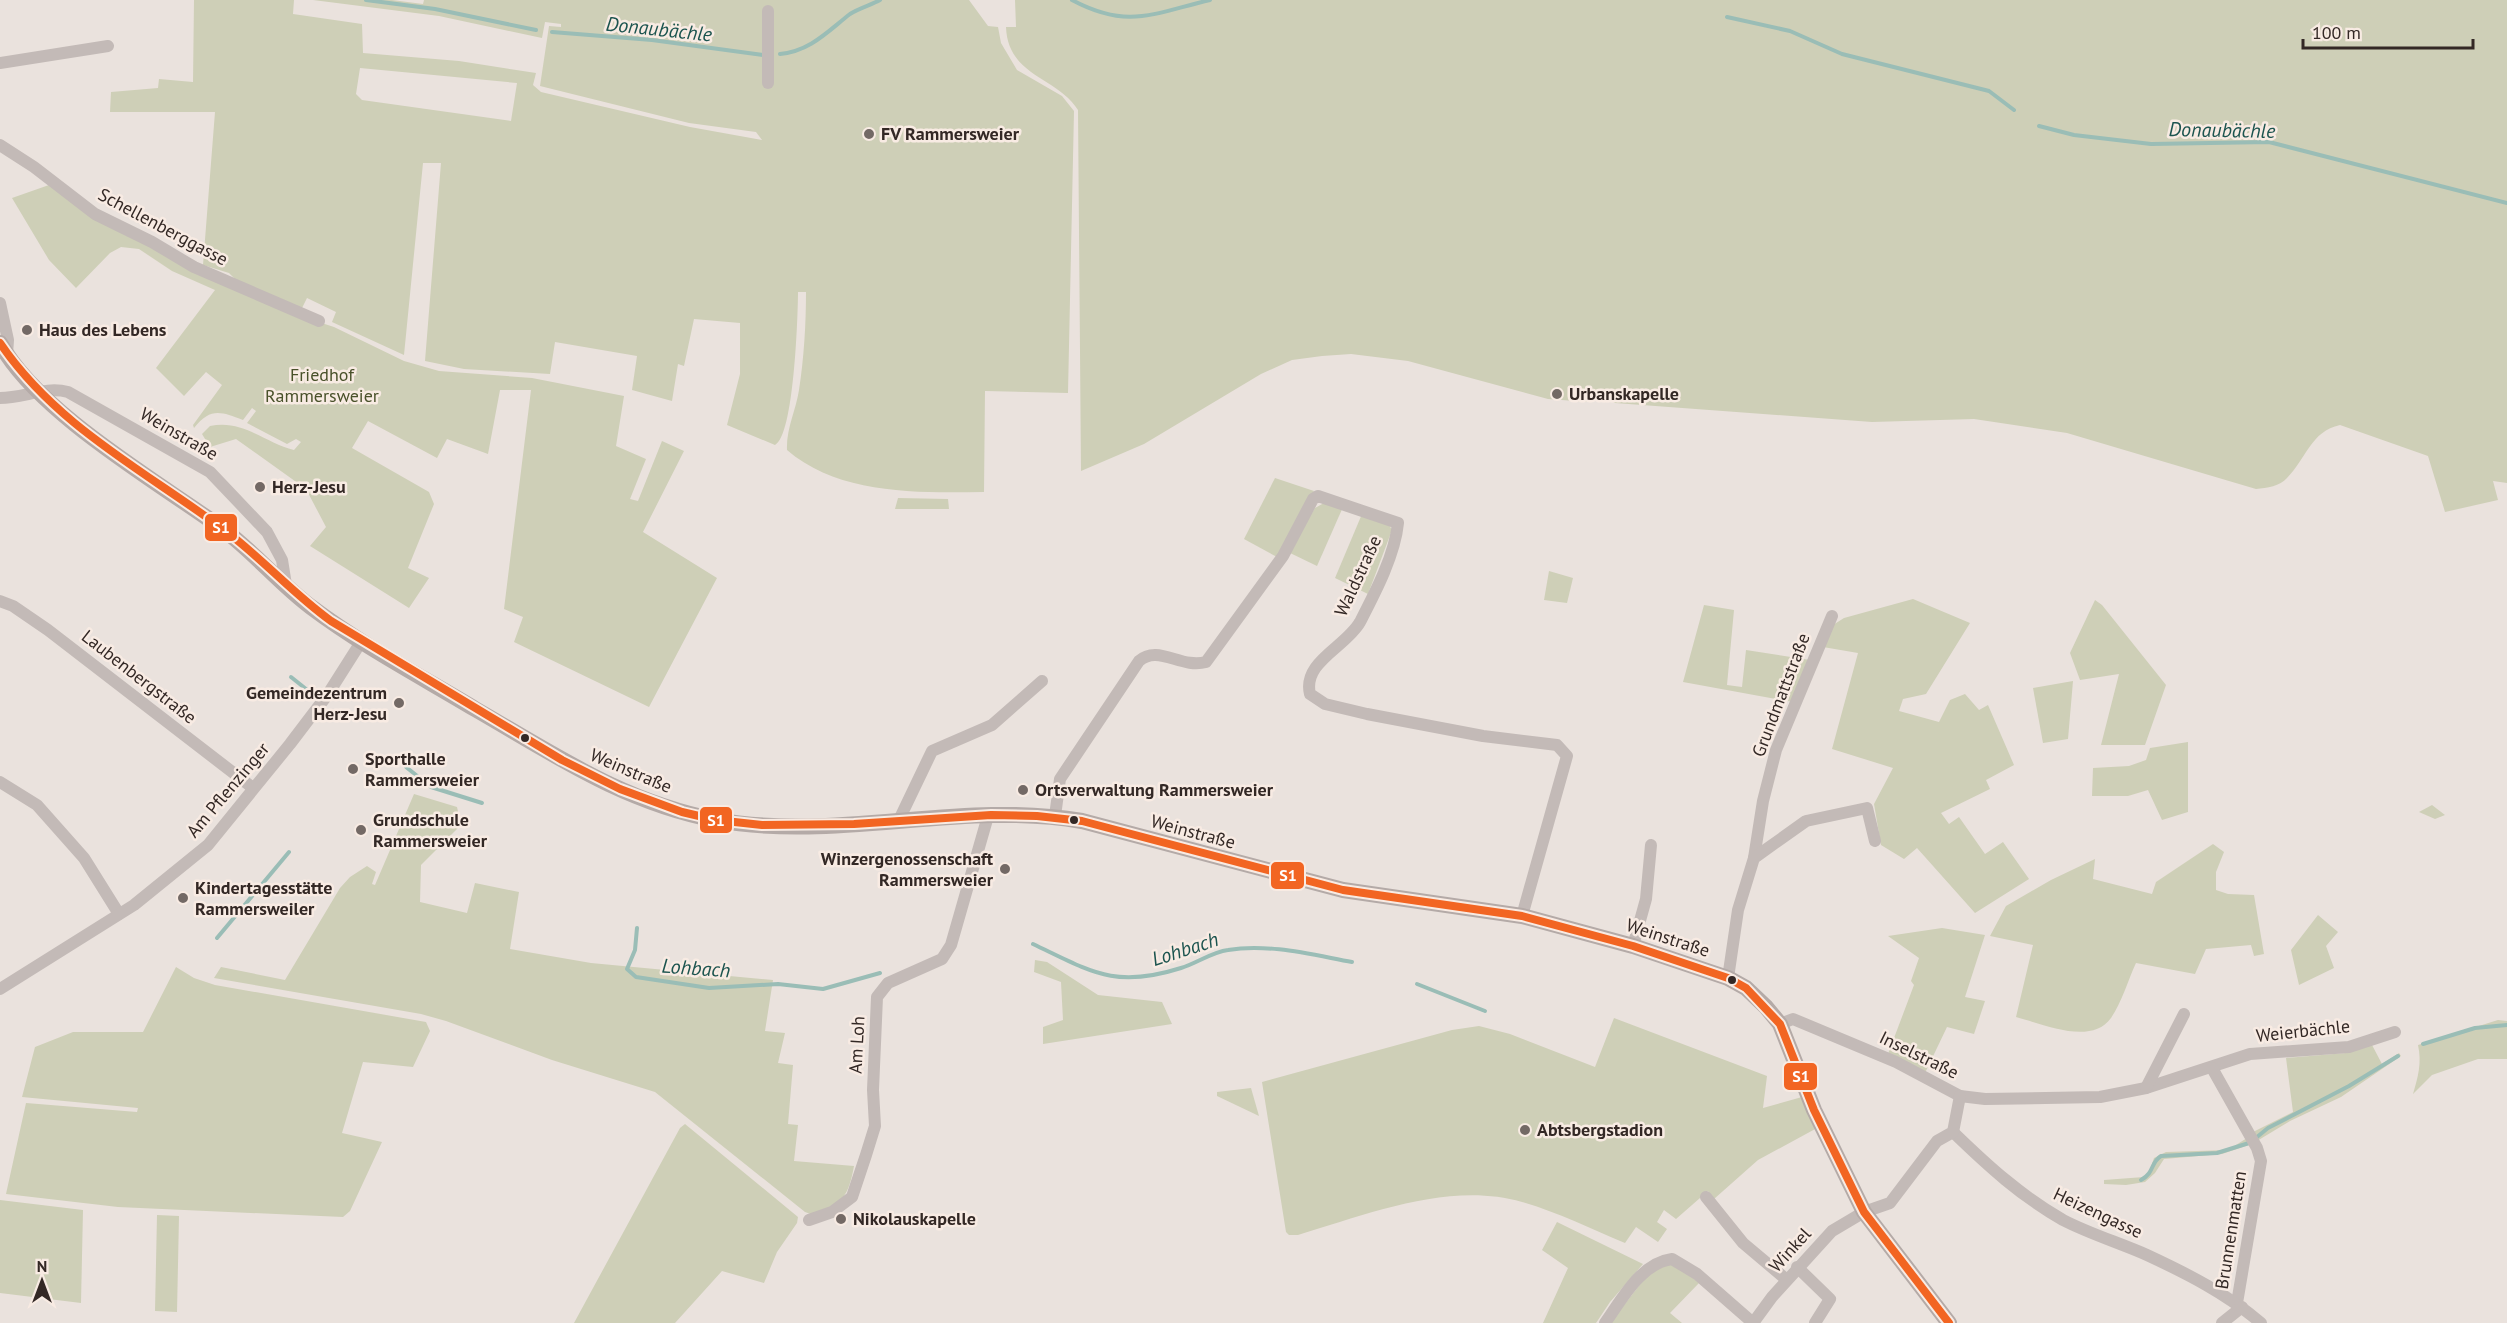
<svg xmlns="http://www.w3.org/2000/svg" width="2507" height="1323" font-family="'PT Sans',sans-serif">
	<rect width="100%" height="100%" fill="#eae2dd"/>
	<!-- green -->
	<g fill="#cecfb7" fill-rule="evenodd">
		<path d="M194,0H294L293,14L362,24L363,53L459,61L536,73L533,85L541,92L690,127L762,140L756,132L689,123L540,86L549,26L561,27V24L545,22L542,38L439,16L313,0H392L423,4L424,0H969L988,26L998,27L1001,43L1017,70L1062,96L1074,111L1068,393L985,391L984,492C919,493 839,495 787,450C786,429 796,410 799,390C804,358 806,324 806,292H798C798,316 794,436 775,445L727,425L740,374V323L694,319L684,366L678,364L672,401L632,390L637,356L555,342L550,374L464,369L425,361L441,163H423L404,355L332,322L336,312L307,298L302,308L239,283L229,273L203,265L215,112H110L111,92L158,88L159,79L193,82ZM360,68L517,83L511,121L362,100L356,94Z"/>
		<path d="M1015,0H2507V483L2493,481L2498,500L2445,512L2428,456L2340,425C2311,431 2306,459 2287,478C2280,486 2267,488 2256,489L2067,433L1974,419L1872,422L1615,403L1606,398L1589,402L1548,399L1408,361L1351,354L1322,356L1292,360L1261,374L1144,444L1081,471L1078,110C1058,77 1008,77 1006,27H1016Z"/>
		<path d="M49,185L300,316L334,327L404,361L439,371L532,378L624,396L616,446L646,459L630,499L638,501L662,441L684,451L643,532L717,578L649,707L514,642L523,617L504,609L531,390H500L488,454L447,439L437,458L368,421L352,448L429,492L434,504L408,568L429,578L409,608L310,546L326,527L306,489L236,439L210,447L202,434L210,426C243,419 265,443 294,450L301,442L296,439L287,444L247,423L256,411L252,408L243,420C220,411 210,408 194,428L193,425L222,385L206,372L184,396L156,368L215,290L172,271L139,249L121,247L110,253L76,288L49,260L12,198Z"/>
		<path d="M1275,478L1314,491L1277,557L1244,539Z"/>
		<path d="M898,498L948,499L949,509H895Z"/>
		<path d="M1324,503L1343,507L1317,566L1288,552L1315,508Z"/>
		<path d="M1362,514L1388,523L1392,530L1368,594L1335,578Z"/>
		<path d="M1549,571L1573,578L1567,603L1544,600Z"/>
		<path d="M1913,599L1970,623L1926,694L1903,699L1899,711L1939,722L1950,700L1965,694L1979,710L1988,705L2014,765L1986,780L1990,789L1941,813L1949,824L1959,817L1985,854L2003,842L2029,879L1975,913L1917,848L1904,859L1881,845L1874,804L1893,768L1832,749L1858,653L1823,647L1833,625L1844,618Z"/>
		<path d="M2095,600L2102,605L2166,685L2145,745H2101L2119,674L2080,680L2070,653Z"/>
		<path d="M1704,605L1734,610L1727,685L1742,687L1746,650L1810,660L1793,702L1683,682Z"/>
		<path d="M2073,681L2068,739L2043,743L2033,688Z"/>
		<path d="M2188,742V812L2162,820L2148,790L2128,796H2092L2093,768L2129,766L2146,760L2150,748Z"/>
		<path d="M414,794L457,807L461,825L421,865L420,902L467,913L475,883L519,892L510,949L591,963L773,980L765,1031L785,1033L778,1063L793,1065L788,1124L798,1125L794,1161L854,1166C848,1198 843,1201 816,1216L805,1212L655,1092L552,1060L446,1021L421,1014L214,978L221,967L285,980L340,888L350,877L367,866L376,872L372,884L375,885Z"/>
		<path d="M2432,805L2445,815L2435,819L2419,812Z"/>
		<path d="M2213,844L2224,852L2216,872V890L2228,894L2254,895L2264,954L2254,956L2251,945L2206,949L2195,974L2136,963C2128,980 2122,1002 2111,1018C2091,1046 2043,1024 2016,1017L2033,945L1990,936L2006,906L2051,880L2095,859L2093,879L2152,894L2156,882Z"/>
		<path d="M2318,915L2338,932L2326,946L2334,968L2299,985L2291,950Z"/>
		<path d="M1942,928L1985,935L1965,997L1985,1001L1974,1034L1947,1027L1925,1073L1888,1054L1914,985L1911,981L1919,958L1888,936Z"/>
		<path d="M1035,960L1047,962L1098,995L1162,1002L1172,1024L1043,1044V1027L1063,1020L1061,982L1034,972Z"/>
		<path d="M176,967L194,978L215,985L426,1022L430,1031L413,1067L363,1062L342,1133L382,1142L350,1211L343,1217L118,1207L6,1194L26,1103L137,1112L138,1108L22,1097L35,1047L73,1032H143Z"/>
		<path d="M1614,1018L1767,1076L1763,1108L1802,1097L1817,1128L1758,1160L1714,1199L1708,1191L1676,1219L1664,1210L1657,1222L1667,1229L1658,1242L1636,1227L1625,1243C1591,1229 1557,1212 1522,1202C1450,1181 1368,1214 1298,1235H1289L1286,1232L1262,1082L1452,1030L1479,1026L1510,1034L1595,1067Z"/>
		<path d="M2498,1020L2507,1021V1059H2478L2432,1075L2413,1094C2418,1077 2422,1063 2418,1045Z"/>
		<path d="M2372,1045L2382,1064L2399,1053L2401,1056L2341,1097L2290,1121L2257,1141L2253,1132L2293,1112L2286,1058L2346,1053Z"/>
		<path d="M1251,1088L1259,1116L1217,1096V1092Z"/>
		<path d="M685,1124L798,1217L797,1223L777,1252L764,1283L722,1271L675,1323H574L680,1128Z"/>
		<path d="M2247,1138L2252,1144L2222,1154L2164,1159L2155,1173L2145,1182L2126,1185L2104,1184V1180L2144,1177L2149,1173L2154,1158L2166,1152L2228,1150Z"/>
		<path d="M0,1200L83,1210L81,1303L0,1293Z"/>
		<path d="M157,1215L179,1216L177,1312L155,1311Z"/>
		<path d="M1557,1222L1643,1264L1610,1302L1596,1323H1543L1568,1268L1542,1250Z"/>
		<path d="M1668,1262L1680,1267L1699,1283L1670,1313L1682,1323H1610L1649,1273Z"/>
	</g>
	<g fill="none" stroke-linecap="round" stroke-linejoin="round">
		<!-- stream -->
		<g stroke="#9abdb6" stroke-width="4">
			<path d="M366,0L435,9L536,30"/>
			<path d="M1072,0C1128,30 1154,13 1210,0"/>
			<path d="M1727,17L1790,31L1842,54L1989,91L2014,110"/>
			<path d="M552,32L652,40L763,55"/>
			<path d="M780,54C810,51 827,32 850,14C859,8 871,5 880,0"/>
			<path d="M2039,126L2074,135L2151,144L2269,142L2507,203"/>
			<path d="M291,677L316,697"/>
			<path d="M406,767L431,787L482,803"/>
			<path d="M637,928L635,950L627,969L636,977L709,988L778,984L823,989L880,973"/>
			<path d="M217,938L289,852"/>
			<path d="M1033,944C1092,972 1115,989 1181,968C1197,963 1212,952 1228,950C1268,943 1313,955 1352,962"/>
			<path d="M1417,984L1485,1011"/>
			<path d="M2423,1044L2475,1028L2507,1025"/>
			<path d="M2257,1137L2268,1128L2349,1086L2398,1056"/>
			<path d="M2141,1180C2155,1172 2150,1163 2161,1156L2217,1153L2249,1143"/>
		</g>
		<!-- street -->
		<g stroke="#c3bab7" stroke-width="12">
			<path d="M0,63L108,46"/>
			<path d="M768,83V11"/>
			<path d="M0,145L34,167L95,214L152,242L194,267L319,321"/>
			<path d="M0,303L8,340L7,354"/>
			<path d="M0,398C24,398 45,386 68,392L210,472L267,532L282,560L286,585"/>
			<path d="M0,601L13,606L48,630L253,788"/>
			<path d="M0,782L37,805L84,858L119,914"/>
			<path d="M1055,816L1060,779L1139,661C1158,644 1181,669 1206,662L1283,556L1313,499L1318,496L1398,523C1395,555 1375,593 1360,622C1346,647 1302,662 1310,694L1325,704L1367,714L1483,736L1557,745L1567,756L1522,916"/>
			<path d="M898,822L932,751L992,725L1042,681"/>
			<path d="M1754,858L1763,801L1776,750L1832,616"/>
			<path d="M1633,946L1646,899L1651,845"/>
			<path d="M1728,978L1738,910L1754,858L1806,821L1867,808L1875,841"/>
			<path d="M0,989L134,905L208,845L290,744L328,694L361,642"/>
			<path d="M1780,1024L1793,1019L1896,1062L1960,1096L1985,1099L2100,1097L2146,1088L2250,1054L2349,1047L2395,1032"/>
			<path d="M2212,1068L2257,1148L2261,1161L2237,1303"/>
			<path d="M2146,1088L2184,1014"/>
			<path d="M1953,1132C1988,1166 2021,1196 2063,1220C2090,1234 2120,1243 2147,1255C2188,1274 2227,1294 2261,1323"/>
			<path d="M1706,1197L1743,1243L1787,1280"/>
			<path d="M809,1220L832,1212L852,1197L866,1155L875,1126L873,1090L877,997L888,983L942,959L951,945L988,816"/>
			<path d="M1797,1267L1830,1299L1815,1323"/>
			<path d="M1605,1323C1622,1299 1641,1263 1672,1259L1697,1274L1752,1322"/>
			<path d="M1753,1323L1772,1297L1832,1231L1864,1212L1890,1203L1937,1141L1953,1132L1960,1096"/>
			<path d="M2222,1323L2242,1307"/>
		</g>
		<!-- secondary -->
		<path stroke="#b4aaa7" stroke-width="16" d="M0,343C37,412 158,482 223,529C254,552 280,584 311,607C363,646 420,676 475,709C555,755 623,802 716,820C838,842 961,800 1082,821L1343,890L1522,916L1633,946L1728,978L1746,988L1766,1007L1780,1024L1814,1110L1864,1212L1949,1323"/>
		<!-- bus-1 casing -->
		<g stroke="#f8ebe3" stroke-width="12">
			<path id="bus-1" d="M0,343C56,426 145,471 223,529C261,557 292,593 331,621L562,760L620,789L682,812L716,820L762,825L854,824L991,815L1037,816L1082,821L1343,890L1522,916L1633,946L1728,978L1746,988L1780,1024L1814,1110L1864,1212L1949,1323"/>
		</g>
		<!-- bus-1 -->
		<use href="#bus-1" stroke="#f26522" stroke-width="8"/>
	</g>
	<!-- markers -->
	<g fill="#736965" stroke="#f8ebe3" stroke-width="2">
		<circle cx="869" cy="134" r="6"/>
		<circle cx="27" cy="330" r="6"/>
		<circle cx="1557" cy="394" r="6"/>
		<circle cx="260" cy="487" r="6"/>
		<circle cx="399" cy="703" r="6"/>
		<circle cx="353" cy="769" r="6"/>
		<circle cx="1023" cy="790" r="6"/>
		<circle cx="361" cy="830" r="6"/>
		<circle cx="1005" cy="869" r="6"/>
		<circle cx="183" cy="898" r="6"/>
		<circle cx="1525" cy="1130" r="6"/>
		<circle cx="841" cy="1219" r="6"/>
	</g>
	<g fill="#332825" stroke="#f8ebe3" stroke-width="2">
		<circle cx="525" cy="738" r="5"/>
		<circle cx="1074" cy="820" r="5"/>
		<circle cx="1732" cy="980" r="5"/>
	</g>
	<g text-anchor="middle" stroke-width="5" stroke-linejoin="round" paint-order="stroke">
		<!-- poi labels -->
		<g font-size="18" font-weight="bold" fill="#332825" stroke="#f8ebe3" text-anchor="start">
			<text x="881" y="140">FV Rammersweier</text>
			<text x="39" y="336">Haus des Lebens</text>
			<text x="1569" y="400">Urbanskapelle</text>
			<text x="272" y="493">Herz-Jesu</text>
			<text x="387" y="699" text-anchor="end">Gemeindezentrum<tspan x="387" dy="21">Herz-Jesu</tspan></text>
			<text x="365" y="765">Sporthalle<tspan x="365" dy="21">Rammersweier</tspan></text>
			<text x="1035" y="796">Ortsverwaltung Rammersweier</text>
			<text x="373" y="826">Grundschule<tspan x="373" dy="21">Rammersweier</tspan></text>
			<text x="993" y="865" text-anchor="end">Winzergenossenschaft<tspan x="993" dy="21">Rammersweier</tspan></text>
			<text x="195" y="894">Kindertagesstätte<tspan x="195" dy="21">Rammersweiler</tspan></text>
			<text x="1537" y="1136">Abtsbergstadion</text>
			<text x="853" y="1225">Nikolauskapelle</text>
		</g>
		<!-- street labels -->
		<g font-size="18" fill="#332825" stroke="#f8ebe3">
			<text transform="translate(163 227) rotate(28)" y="6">Schellenberggasse</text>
			<text transform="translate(179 434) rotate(30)" y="6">Weinstraße</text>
			<text transform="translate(1358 576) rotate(-65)" y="6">Waldstraße</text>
			<text transform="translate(139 677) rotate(38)" y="6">Laubenbergstraße</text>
			<text transform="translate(1781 695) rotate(-69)" y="6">Grundmattstraße</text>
			<text transform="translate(631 771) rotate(23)" y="6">Weinstraße</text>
			<text transform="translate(228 790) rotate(-50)" y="6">Am Pflenzinger</text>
			<text transform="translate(1193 832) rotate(15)" y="6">Weinstraße</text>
			<text transform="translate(1668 938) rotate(18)" y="6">Weinstraße</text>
			<text transform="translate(2303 1031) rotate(-6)" y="6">Weierbächle</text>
			<text transform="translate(857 1045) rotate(-87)" y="6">Am Loh</text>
			<text transform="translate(1919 1055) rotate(26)" y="6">Inselstraße</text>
			<text transform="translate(2098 1213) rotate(25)" y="6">Heizengasse</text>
			<text transform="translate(2231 1230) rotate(-81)" y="6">Brunnenmatten</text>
			<text transform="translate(1790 1250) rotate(-48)" y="6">Winkel</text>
		</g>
		<!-- park labels -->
		<g font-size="18" fill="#49512a" stroke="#f8ebe3">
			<text x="322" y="381">Friedhof<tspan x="322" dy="21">Rammersweier</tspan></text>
		</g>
		<!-- water labels -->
		<g font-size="20" font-style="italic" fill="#1c544f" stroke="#f8ebe3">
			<text transform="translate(659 29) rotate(6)" y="7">Donaubächle</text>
			<text transform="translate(2222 130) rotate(1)" y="7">Donaubächle</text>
			<text transform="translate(1185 949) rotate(-18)" y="7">Lohbach</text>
			<text transform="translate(696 968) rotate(4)" y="7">Lohbach</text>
		</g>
	</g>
	<g stroke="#f8ebe3" stroke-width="2">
		<rect x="204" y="513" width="34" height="29" rx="6" fill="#f26522"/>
		<rect x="699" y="806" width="34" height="28" rx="6" fill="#f26522"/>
		<rect x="1270" y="861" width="35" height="29" rx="6" fill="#f26522"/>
		<rect x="1783" y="1062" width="35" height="29" rx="6" fill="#f26522"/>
	</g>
	<g font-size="16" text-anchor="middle" font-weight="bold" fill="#fff">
		<text x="221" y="533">S1</text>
		<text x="716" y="826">S1</text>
		<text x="1288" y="881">S1</text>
		<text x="1801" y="1082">S1</text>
	</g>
	<!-- north arrow -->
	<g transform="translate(42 1281)" stroke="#f8ebe3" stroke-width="4.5" paint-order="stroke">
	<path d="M0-4.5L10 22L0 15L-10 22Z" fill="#332825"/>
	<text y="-9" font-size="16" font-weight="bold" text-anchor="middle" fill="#332825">N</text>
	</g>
	<!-- scale -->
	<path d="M2303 39v9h170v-9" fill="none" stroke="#332825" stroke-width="3"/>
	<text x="2312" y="39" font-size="18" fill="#332825" stroke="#f8ebe3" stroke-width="4.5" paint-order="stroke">100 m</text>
</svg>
